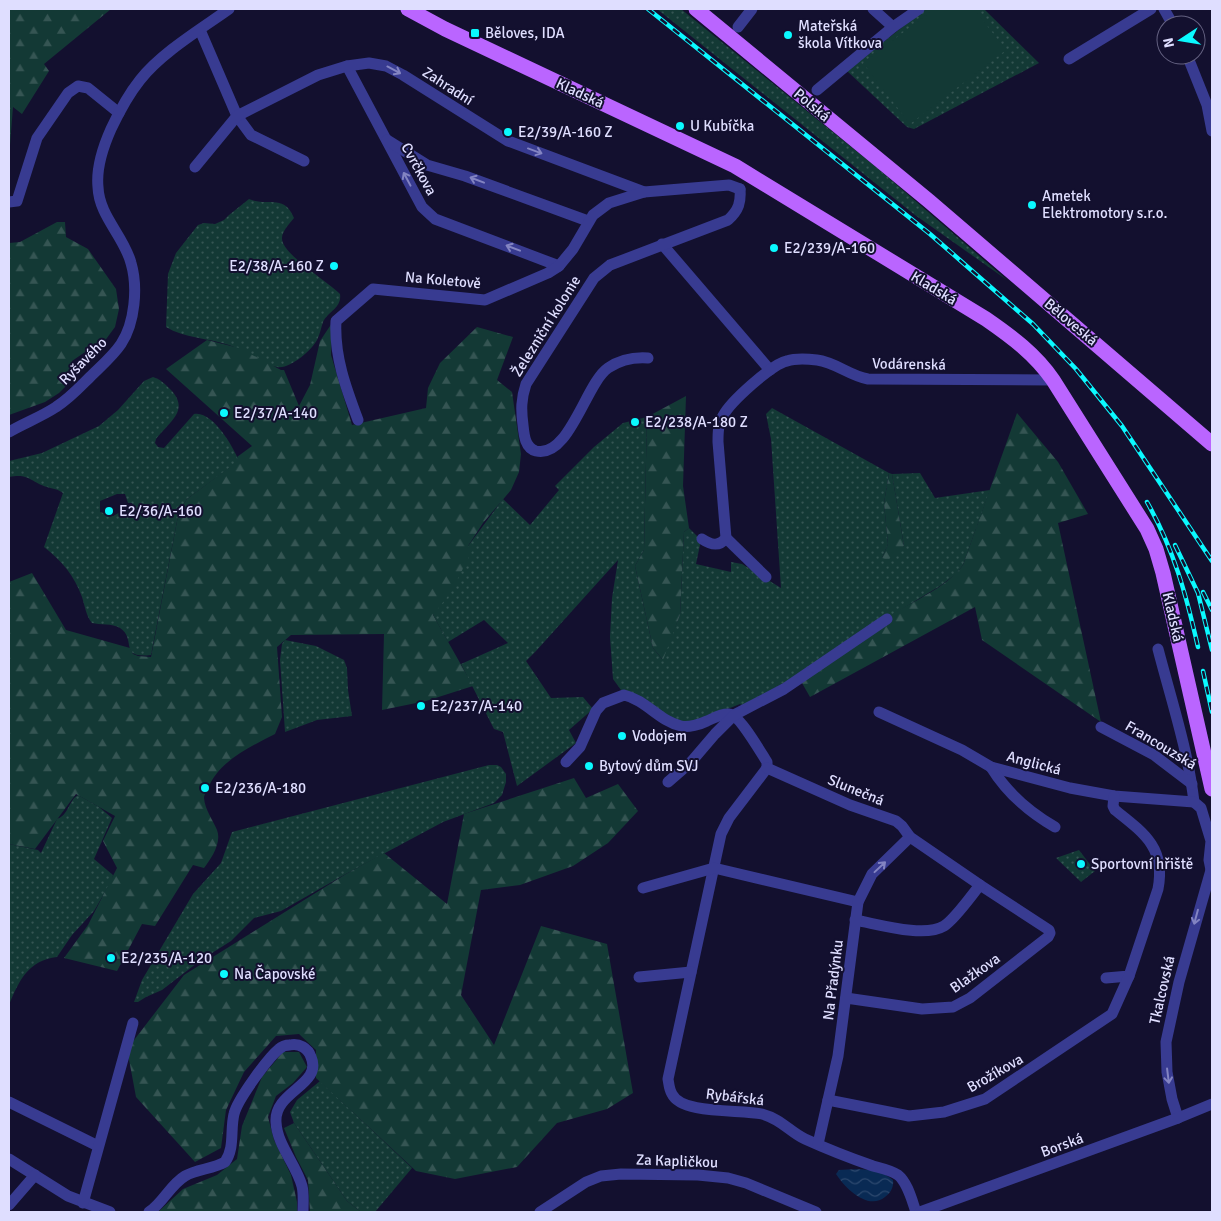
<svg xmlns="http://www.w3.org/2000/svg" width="1221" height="1221" font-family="Signika,sans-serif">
	<defs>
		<pattern id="green-dots" width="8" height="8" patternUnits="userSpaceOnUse" patternTransform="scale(1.25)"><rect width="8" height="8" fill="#133935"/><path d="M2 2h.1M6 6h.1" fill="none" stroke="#355553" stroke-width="1.8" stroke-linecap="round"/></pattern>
		<pattern id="forest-firs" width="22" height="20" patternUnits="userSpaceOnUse" patternTransform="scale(1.25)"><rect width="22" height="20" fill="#133935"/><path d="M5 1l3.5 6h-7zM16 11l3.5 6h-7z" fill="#355553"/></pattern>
		<pattern id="water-waves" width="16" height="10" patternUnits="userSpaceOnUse" patternTransform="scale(1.25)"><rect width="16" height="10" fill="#092a54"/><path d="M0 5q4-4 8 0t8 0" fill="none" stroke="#2c486e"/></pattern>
	</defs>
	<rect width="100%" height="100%" fill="#13102f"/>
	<!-- green -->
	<g fill="url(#green-dots)" fill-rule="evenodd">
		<path d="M657,9H681L876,167L1007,280L915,215Z"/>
		<path d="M925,9H984L1039,63L914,129L907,127L847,71Z"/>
		<path d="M249,199C267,207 284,193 294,218C290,223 282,231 282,238C281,254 329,282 340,294C342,308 328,311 323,322C321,328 320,334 317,340C312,350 289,370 277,367C264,365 244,350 229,345C208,338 184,338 166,327L168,274L176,253L198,225L204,223L215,224L224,220L229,215Z"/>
		<path d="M153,377C160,379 165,384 170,389C191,410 169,422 156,439L155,443L158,447L164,448L194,414C212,410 233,446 239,461L187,499L179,511L151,655C118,659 137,639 120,628C112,623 100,625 92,623C86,616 85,606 82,597C74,575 62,561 44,547L63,493C58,489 53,489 47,487C30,482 30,473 9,477V461L42,453L99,426L118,410L144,381ZM117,494H125L128,503H132L133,505L113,516L100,512V501Z"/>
		<path d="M772,408L889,473L884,503L888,544L882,558L904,546L892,474L920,473L935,498L990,490L963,565L956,574L940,586L859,635L812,667L743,706L740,704L695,722L675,721L642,701L621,690L613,679L610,637L612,598L618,560L536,651L526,661L551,698L583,697L593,709L569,730L576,743L517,786L503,732L494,729L461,664L508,643L484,620L448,642L433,615L468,546L503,499L530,525L559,490L555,486L594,447L623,423L647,417L644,550L635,566L653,648L662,659L680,615L684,532L689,528L701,540L696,564L731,572V562L742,564L781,588L771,439L766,414Z"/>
		<path d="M285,640L316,646L344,660L347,668L348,690L352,716L317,720L285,732L280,660L282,644Z"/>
		<path d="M489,765H497L501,767L506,774V782L502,795L494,803L443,822L344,875L281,911L254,918L231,941L201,960L162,990L146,997L138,1002H134L142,980L193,894L221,863L232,832Z"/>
		<path d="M78,795L99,807L112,818L94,859L113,875L112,880L94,911L72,935L57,957C29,960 19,980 9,1005V844L38,850L41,853L57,819C69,815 68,801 78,795Z"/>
		<path d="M1079,850L1095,871L1081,882L1056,858Z"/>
		<path d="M320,1081L412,1168L375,1212H361L347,1201L294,1123L290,1112L297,1100Z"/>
	</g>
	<!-- forest -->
	<g fill="url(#forest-firs)">
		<path d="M9,9H111L44,64L49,71L22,114L13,107L9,158Z"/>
		<path d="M57,222H65L66,237L88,249L116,289L119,309L115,327L101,346L88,350L72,361L74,378L59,393L45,402L9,415V243L20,242Z"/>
		<path d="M332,323L331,355L352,425L426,408L428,388L440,363L477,327L513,337L497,380L512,392L521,454L519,472L511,490L483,523L468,546L472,551L451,592L433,615L473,686L426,701L382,710L384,634L291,635L277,647L282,717L275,734C250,747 220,760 208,788C207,791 204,795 204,798C205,810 213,820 217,830C222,843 211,859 204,868L193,865L155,926L142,924L117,971L64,958L88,925L117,868L103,841L115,816L76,794L35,849L9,844V582L32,573L66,630L130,648L133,654L138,656L151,657L179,511L187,499L238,461L237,457L252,446L166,369L207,340L239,348L281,370H284L299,406L310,385L320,341Z"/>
		<path d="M686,396L683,486L689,528L684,532L680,615L663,660L653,648L635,566L644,550L647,417Z"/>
		<path d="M1017,413L1058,462L1088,514L1058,523L1101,722L982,640L975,607L810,697L798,676C829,655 860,635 891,615C915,600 946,588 963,565Z"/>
		<path d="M889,473L892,474L904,546L888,560L882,558L888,544L884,503Z"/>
		<path d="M574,778L586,798L618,784L638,811L608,843L573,866L520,885L481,890L461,995L494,1045L541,926L607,944L633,1093L607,1109L557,1123L517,1167L455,1179L416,1171L316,1078V1050L299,1034L276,1036L244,1072L226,1110L221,1148L195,1162L136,1097L128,1054L131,1044L184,975L346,874L384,853L447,904L464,814Z"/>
		<path d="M283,1052H299L307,1067L293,1083L276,1096L268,1117L274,1140L291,1175L297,1202V1212H158L183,1189L217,1175L237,1159L242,1126L262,1077Z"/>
		<path d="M294,1123L347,1201L361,1212H310L308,1180L296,1157L284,1128Z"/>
	</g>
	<!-- pitch -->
	<path fill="#133935" d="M934,9H974L1006,50L910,124L863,63Z"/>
	<!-- water -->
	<path fill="url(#water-waves)" d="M839,1170C857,1169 878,1167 893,1180C894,1186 891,1193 885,1197C868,1211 845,1188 836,1174Z"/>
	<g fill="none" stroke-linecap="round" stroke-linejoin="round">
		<!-- minor -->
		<g stroke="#383b91" stroke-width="11">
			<path d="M873,9L893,27"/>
			<path d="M1164,9L1173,25"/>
			<path d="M738,27L752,9"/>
			<path d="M200,30L237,116L251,135L304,161"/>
			<path d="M1187,55L1207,105L1212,131"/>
			<path d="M1069,59L1151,9"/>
			<path d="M347,66L422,207L435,219L559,266"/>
			<path d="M817,90L893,27L919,9"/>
			<path d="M387,140L427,165L465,176L588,221"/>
			<path d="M195,167L237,116L318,75L347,66L369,63L386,66L403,75L508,141L644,192"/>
			<path d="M9,202L17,201L37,138L68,93L78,86L88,88L119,113"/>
			<path d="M662,244L770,370"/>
			<path d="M648,358C634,357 620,360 608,368C586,383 569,459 536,451C525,448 524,435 523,425C521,410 521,399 526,384L594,278L610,265L728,220C739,210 741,202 740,189"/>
			<path d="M358,420C346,388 334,356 336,321L373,289L485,300L548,273L559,266L573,249L593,215L609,203L644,192L729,185L740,189"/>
			<path d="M9,432C24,423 41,417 56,407C69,399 79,388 90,377C100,367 113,356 121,344C135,323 138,287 131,263C124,236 99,216 98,187C96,167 103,147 111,129C119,112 128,95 140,80C161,53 201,29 229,9"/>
			<path d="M726,538L766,577"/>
			<path d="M702,539C711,545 719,547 726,538L718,442C718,433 718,424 723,416C730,402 772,364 787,361C796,358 808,359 817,360C835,362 850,376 868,379L1053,380"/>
			<path d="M1158,649C1171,699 1188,750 1194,802L1201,808L1211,841L1209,860L1211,870L1212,869"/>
			<path d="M879,712L962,750L991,767L1070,788L1114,796L1194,802"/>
			<path d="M1101,727L1154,755L1192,784"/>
			<path d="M566,762L580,747L596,711L603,703L624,695C646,700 659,721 681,726C688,728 701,724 707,721C714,718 722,713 729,714C739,714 761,753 767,762V768"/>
			<path d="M991,767C1007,793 1029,812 1055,827"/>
			<path d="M767,768L729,818L721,834L668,1079C669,1084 669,1089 672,1094C682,1115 741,1109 762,1114C781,1119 790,1132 805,1139C827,1149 850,1158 873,1166C880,1168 891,1170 898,1175C908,1183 912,1201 916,1212"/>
			<path d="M767,768L850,805L896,821L902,826L910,837L980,885L1049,930L1050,933L1048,937L970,998L953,1007L922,1009L846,998"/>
			<path d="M668,782L691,762L715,734L734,715L784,689L887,619"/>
			<path d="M643,888L714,868L858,902"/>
			<path d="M855,920C878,924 924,938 944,926C955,919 971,896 980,885"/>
			<path d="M639,977L691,972"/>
			<path d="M1106,978L1129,976L1158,889C1166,848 1144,833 1115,810L1113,806L1114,796"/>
			<path d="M828,1100L909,1116L944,1112L985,1099L1112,1014L1129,976"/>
			<path d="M9,1102L98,1146"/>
			<path d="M1178,1118L1172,1099L1167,1072L1166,1042L1179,982L1211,870"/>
			<path d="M818,1144L838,1056L858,902L872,874L910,837"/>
			<path d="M9,1159L68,1196L110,1212"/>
			<path d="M83,1203L133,1023"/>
			<path d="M9,1205L35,1175"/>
			<path d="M149,1212C163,1203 170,1185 185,1176C197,1169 213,1169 225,1162C235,1148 230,1130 234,1114C237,1100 268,1058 279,1049C282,1046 286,1045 290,1045C299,1043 308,1048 311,1057C323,1085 274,1091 276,1122C277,1145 296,1164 302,1186C304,1194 303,1204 303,1212"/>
			<path d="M540,1212L586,1182L601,1176L621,1174L698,1175L728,1178L746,1183L816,1212"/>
			<path d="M920,1212L1178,1118L1212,1104"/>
		</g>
		<!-- major -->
		<g stroke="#ba65ff" stroke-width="15">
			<path d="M408,9L445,29L735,166L986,319C1012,337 1035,354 1053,380L1147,529L1156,549L1163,573L1212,789"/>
			<path d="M696,9L929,201L1212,444"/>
		</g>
		<!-- rail casing -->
		<g stroke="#0af9ff" stroke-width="4.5">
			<g id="rail">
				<path d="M648,9L930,234L1033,324L1076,369L1122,426L1212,561"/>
				<path d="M1147,502C1174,550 1186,594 1198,647"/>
				<path d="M1175,545L1198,593L1212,650"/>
				<path d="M1203,592L1212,610"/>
				<path d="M1203,671L1212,712"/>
			</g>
		</g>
		<!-- rail -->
		<use href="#rail" stroke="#13102f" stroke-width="2.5" stroke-dasharray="8" stroke-linecap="butt"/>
	</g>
	<!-- one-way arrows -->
	<defs><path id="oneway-shaft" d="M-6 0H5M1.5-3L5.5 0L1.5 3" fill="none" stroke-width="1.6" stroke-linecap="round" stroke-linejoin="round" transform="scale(1.25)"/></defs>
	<g stroke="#8384c2">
		<use href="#oneway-shaft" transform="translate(394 70) rotate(28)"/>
		<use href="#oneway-shaft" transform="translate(535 151) rotate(20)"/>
		<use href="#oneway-shaft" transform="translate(407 179) rotate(-118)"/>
		<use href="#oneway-shaft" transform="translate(477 180) rotate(-159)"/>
		<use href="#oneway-shaft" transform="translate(513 248) rotate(-159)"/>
		<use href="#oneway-shaft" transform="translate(880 867) rotate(-43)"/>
		<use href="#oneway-shaft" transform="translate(1196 917) rotate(105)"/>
		<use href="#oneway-shaft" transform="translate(1168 1076) rotate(83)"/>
	</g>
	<!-- markers -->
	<g fill="#0af9ff" stroke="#13102f" stroke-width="2">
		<rect x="470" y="28" width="10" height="10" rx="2.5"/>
		<circle cx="788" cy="35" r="5"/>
		<circle cx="680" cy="126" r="5"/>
		<circle cx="508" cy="132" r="5"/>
		<circle cx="1032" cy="205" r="5"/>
		<circle cx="774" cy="248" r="5"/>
		<circle cx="334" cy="266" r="5"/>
		<circle cx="224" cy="413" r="5"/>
		<circle cx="635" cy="422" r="5"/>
		<circle cx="109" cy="511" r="5"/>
		<circle cx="421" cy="706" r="5"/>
		<circle cx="622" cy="736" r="5"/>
		<circle cx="589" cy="766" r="5"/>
		<circle cx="205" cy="788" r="5"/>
		<circle cx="1081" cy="864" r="5"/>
		<circle cx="111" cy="958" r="5"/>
		<circle cx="224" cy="974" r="5"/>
	</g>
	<g text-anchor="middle" stroke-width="4" stroke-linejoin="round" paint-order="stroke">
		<!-- poi labels -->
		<g font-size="15" fill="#dfdeff" stroke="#13102f" text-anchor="start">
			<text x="798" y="31">Mateřská<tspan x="798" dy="17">škola Vítkova</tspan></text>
			<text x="485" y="38">Běloves, IDA</text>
			<text x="690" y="131">U Kubíčka</text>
			<text x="518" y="137">E2/39/A-160 Z</text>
			<text x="1042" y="201">Ametek<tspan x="1042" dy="17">Elektromotory s.r.o.</tspan></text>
			<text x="784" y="253">E2/239/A-160</text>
			<text x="324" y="271" text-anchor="end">E2/38/A-160 Z</text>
			<text x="234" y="418">E2/37/A-140</text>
			<text x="645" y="427">E2/238/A-180 Z</text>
			<text x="119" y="516">E2/36/A-160</text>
			<text x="431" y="711">E2/237/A-140</text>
			<text x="632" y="741">Vodojem</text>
			<text x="599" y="771">Bytový dům SVJ</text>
			<text x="215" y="793">E2/236/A-180</text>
			<text x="1091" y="869">Sportovní hřiště</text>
			<text x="121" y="963">E2/235/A-120</text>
			<text x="234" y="979">Na Čapovské</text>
		</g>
		<!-- street labels -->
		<g font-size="15" fill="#dfdeff" stroke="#13102f">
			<text transform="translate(448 86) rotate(33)" y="5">Zahradní</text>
			<text transform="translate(580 93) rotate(25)" y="5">Kladská</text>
			<text transform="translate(812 105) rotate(40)" y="5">Polská</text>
			<text transform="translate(419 169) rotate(61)" y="5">Cvrčkova</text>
			<text transform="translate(443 280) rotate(5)" y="5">Na Koletově</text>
			<text transform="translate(934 288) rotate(31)" y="5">Kladská</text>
			<text transform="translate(1071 322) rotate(40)" y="5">Běloveská</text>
			<text transform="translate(546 326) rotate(-58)" y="5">Železniční kolonie</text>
			<text transform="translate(83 361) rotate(-45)" y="5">Ryšavého</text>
			<text transform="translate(909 364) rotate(1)" y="5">Vodárenská</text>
			<text transform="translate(1173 617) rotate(77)" y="5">Kladská</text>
			<text transform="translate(1161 745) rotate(31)" y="5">Francouzská</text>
			<text transform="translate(1034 763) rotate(15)" y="5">Anglická</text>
			<text transform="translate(856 790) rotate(22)" y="5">Slunečná</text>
			<text transform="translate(975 973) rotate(-35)" y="5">Blažkova</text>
			<text transform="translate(833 980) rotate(-83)" y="5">Na Přadýnku</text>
			<text transform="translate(1162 990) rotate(-77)" y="5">Tkalcovská</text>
			<text transform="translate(995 1073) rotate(-30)" y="5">Brožíkova</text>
			<text transform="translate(735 1097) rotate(7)" y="5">Rybářská</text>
			<text transform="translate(1062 1145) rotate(-20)" y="5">Borská</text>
			<text transform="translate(677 1161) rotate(2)" y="5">Za Kapličkou</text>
		</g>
	</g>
	<!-- border -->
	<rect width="1221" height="1221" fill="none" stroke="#dfdeff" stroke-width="20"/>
	<!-- north arrow -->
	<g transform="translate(1181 40) rotate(258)"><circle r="24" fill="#13102f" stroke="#656282"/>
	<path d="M0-4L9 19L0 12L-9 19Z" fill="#0af9ff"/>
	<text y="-8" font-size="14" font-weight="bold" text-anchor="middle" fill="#dfdeff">N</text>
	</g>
</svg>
